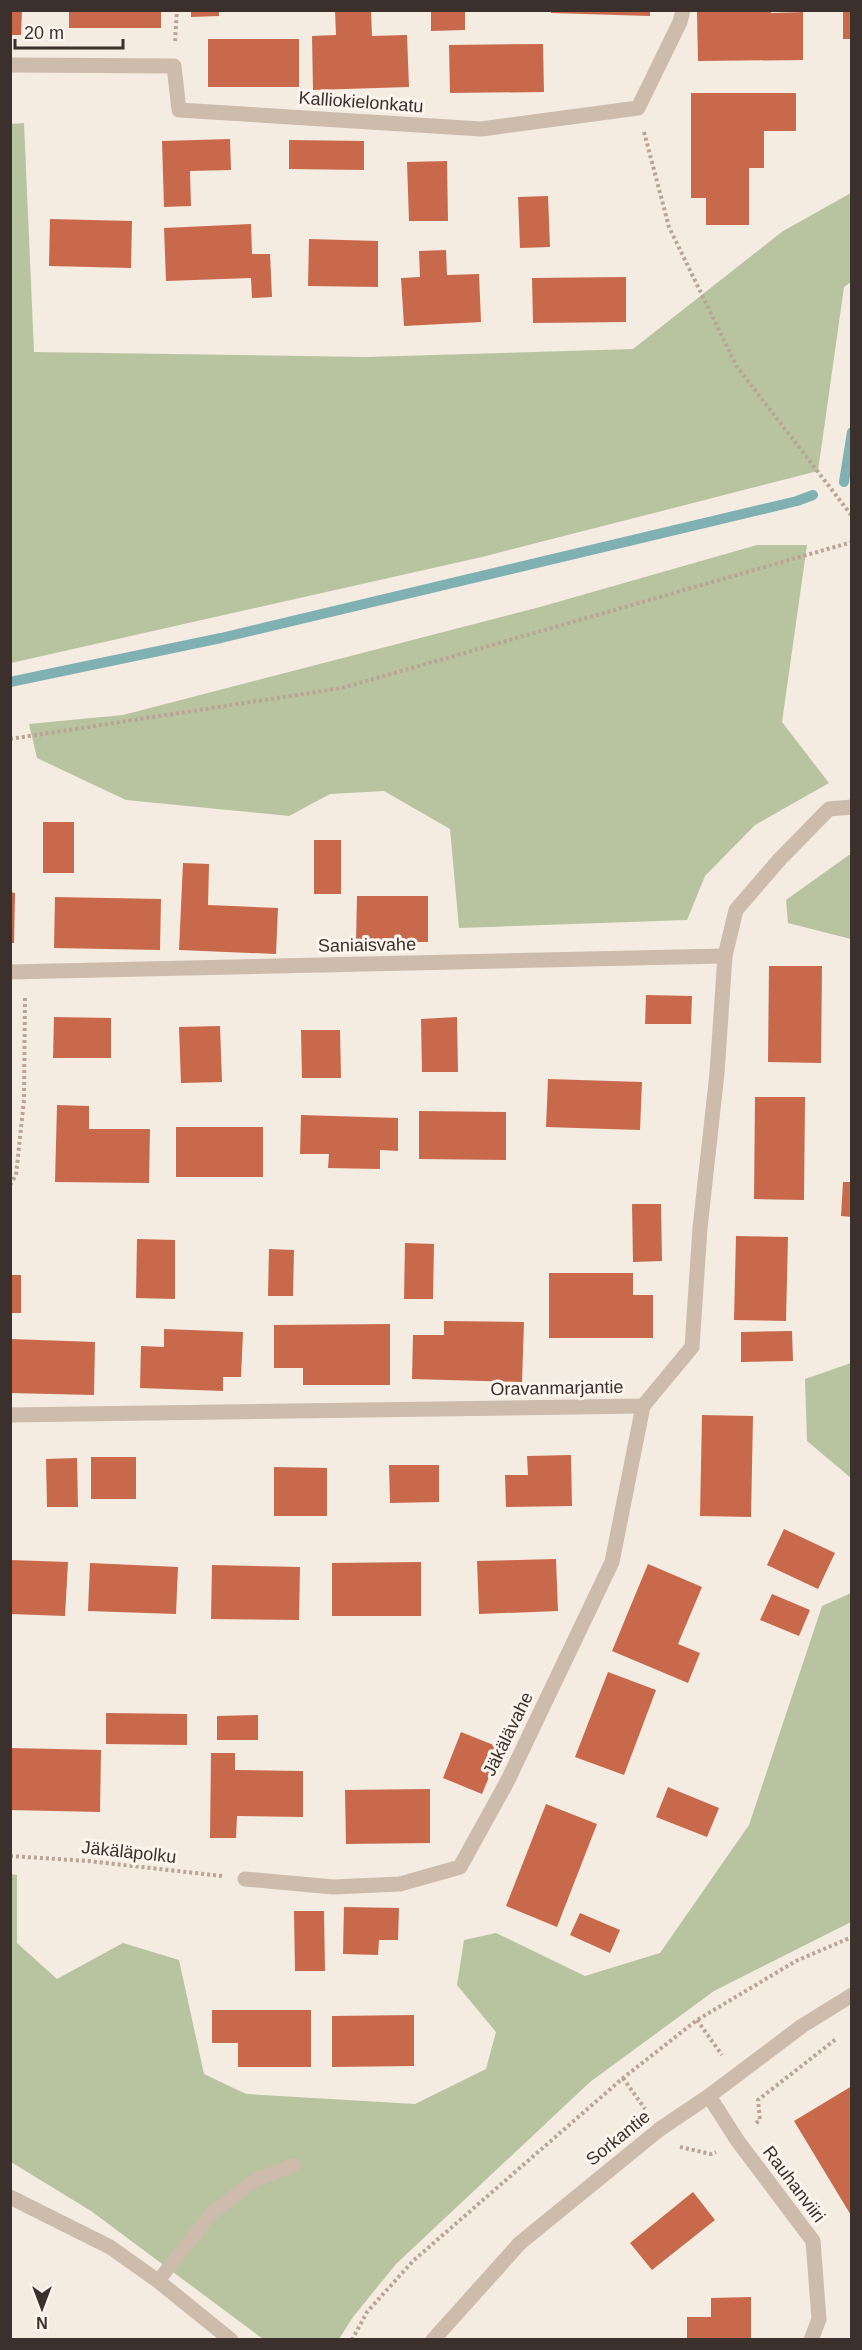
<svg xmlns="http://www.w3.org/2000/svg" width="862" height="2350" font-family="Arial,sans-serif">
	<rect width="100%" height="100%" fill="#f4ebe1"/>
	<!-- green -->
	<g fill="#b8c4a0">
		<path d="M24,123L34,352L366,357L633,349L783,231L851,193V282L844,287L818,471L482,557L11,663L10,124Z"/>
		<path d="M757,545H807L782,722L829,783L755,825L705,876L687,920L459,928L450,829L384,791L330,794L289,816L126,800L37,758L29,724L123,715L540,607Z"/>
		<path d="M849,855H852L851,939L788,923L786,900Z"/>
		<path d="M851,1363H852L851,1478L807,1441L805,1379Z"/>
		<path d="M851,1593V1922L714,1991L590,2082L396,2264L353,2317L339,2339H263L91,2211L11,2162L10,1874L17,1875V1943L57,1979L123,1943L179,1960L204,2074L246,2094L415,2104L486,2069L496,2032L457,1985L464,1940L496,1933L585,1976L660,1953L749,1825L822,1606Z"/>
	</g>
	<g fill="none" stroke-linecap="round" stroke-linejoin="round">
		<!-- stream -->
		<g stroke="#7fb0b2" stroke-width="10">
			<path d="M844,482L852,432"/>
			<path d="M10,682L221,638L797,501L813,495"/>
		</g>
	</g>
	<!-- building -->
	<g fill="#c8694b">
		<path d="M10,10H22L21,35H10Z"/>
		<rect x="69" y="10" width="92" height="18"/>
		<path d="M191,10H219V16L191,17Z"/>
		<path d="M335,10H371L372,36L407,35L409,87L313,90L312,36L336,35Z"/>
		<path d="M431,10H465V30L431,31Z"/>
		<path d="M551,10H650V16L551,13Z"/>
		<path d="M771,10V13L803,12V60L698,61L697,12Z"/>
		<rect x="843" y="10" width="9" height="29"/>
		<rect x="208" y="39" width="91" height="48"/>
		<path d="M543,44L544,92L450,93L449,45Z"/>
		<path d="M691,93H796V131H764V168H749V225H706V198H691Z"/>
		<path d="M230,139L231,170L190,171L191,206L164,207L162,141Z"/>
		<path d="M289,140L364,141V170L289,169Z"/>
		<path d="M447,161L448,221H409L407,162Z"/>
		<path d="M548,196L550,247L520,248L518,197Z"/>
		<path d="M50,219L132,221L131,268L49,266Z"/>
		<path d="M251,224L252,254H270L272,297L252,298L251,278L166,281L164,228Z"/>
		<path d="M309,239L378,241V287L308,286Z"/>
		<path d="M446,250L447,275L479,274L481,322L404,326L401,278L420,277L419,251Z"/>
		<path d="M626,277V322L533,323L532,278Z"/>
		<rect x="43" y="822" width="31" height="51"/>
		<rect x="314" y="840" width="27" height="54"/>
		<path d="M183,863L209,864L208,905L278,908L276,954L179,950Z"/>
		<path d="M10,892L15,893L14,943H10Z"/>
		<path d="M357,896H428V942H356Z"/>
		<path d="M55,897L161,899L160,950L54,948Z"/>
		<path d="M769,966H822L821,1063L768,1062Z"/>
		<path d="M646,995L692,996L691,1024H645Z"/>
		<path d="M54,1017L111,1018V1058H53Z"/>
		<path d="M457,1017L458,1072H422L421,1019Z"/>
		<path d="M220,1026L222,1082L181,1083L179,1027Z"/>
		<path d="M301,1030H340L341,1078H302Z"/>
		<path d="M548,1079L642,1082L640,1130L546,1127Z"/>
		<path d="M755,1097H805L804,1200L754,1199Z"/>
		<path d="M57,1105L89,1106V1129H150L149,1183L55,1182Z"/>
		<path d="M419,1111L506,1112V1160L419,1159Z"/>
		<path d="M301,1115L398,1118V1151L380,1150V1169L328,1168L329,1154H300Z"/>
		<rect x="176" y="1127" width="87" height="50"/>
		<path d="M843,1182H852V1217L841,1216Z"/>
		<path d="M632,1204H661L662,1261L633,1262Z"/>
		<path d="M736,1236L788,1237L786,1321L734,1320Z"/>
		<path d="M137,1239L175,1240V1299L136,1298Z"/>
		<path d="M405,1243L434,1244L433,1299H404Z"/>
		<path d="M269,1249L294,1250L293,1296H268Z"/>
		<path d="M549,1273H633V1295H653V1338H549Z"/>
		<rect x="10" y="1275" width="11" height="38"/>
		<path d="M444,1321L524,1322L522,1382L412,1379L413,1335H444Z"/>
		<path d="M390,1324V1385H303V1368H274V1325Z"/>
		<path d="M164,1329L243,1332L241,1377H223V1391L140,1388L141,1346L164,1347Z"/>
		<path d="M792,1331L793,1361L741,1362V1332Z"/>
		<path d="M10,1339L95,1342L94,1395L10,1393Z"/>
		<path d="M702,1415L753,1416L751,1517L700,1516Z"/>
		<path d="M571,1455L572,1506L506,1507L505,1475H528L527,1456Z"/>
		<rect x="91" y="1457" width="45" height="42"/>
		<path d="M77,1458L78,1507H47L46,1459Z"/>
		<path d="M389,1465H439V1502L390,1503Z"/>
		<path d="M274,1467L327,1468V1516H274Z"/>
		<path d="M784,1529L835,1553L818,1589L767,1565Z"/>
		<path d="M556,1559L558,1611L479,1614L477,1561Z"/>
		<path d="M10,1560L68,1562L65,1616L10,1614Z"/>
		<path d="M421,1562V1616H332V1563Z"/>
		<path d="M90,1563L178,1567L176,1614L88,1611Z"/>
		<path d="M648,1564L702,1587L678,1644L700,1653L688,1683L612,1651Z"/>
		<path d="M212,1565L300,1567L299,1620L211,1619Z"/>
		<path d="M772,1594L810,1610L799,1636L760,1620Z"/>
		<path d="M608,1672L656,1690L624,1775L575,1757Z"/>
		<path d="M106,1713L187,1714V1745L106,1744Z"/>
		<path d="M258,1715V1740H217V1716Z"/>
		<path d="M461,1732L501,1748L482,1794L443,1778Z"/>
		<path d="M10,1748L101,1750L100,1812L10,1810Z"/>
		<path d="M211,1753H235V1770L303,1771V1817L237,1816L236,1838H210Z"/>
		<path d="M668,1787L719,1808L707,1837L656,1817Z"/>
		<path d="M430,1789V1843L346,1844L345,1790Z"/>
		<path d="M546,1804L597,1824L557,1927L506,1906Z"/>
		<path d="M344,1907L399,1908L398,1940H379L378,1955L343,1954Z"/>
		<path d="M294,1911H324L325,1971H295Z"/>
		<path d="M580,1913L620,1930L610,1953L570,1935Z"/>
		<path d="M212,2010H311V2067H238V2043H212Z"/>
		<path d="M414,2015V2066L332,2067V2016Z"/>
		<path d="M852,2086V2217L794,2121Z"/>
		<path d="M693,2192L715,2220L652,2270L630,2243Z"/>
		<path d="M751,2297V2340H687V2317H711V2298Z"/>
	</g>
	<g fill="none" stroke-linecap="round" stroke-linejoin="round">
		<!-- path -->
		<g stroke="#b9a596" stroke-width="4" stroke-dasharray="3 3" stroke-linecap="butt">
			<path d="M175,41L177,10"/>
			<path d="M644,132L669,227L737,367L852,516"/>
			<path d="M10,739L342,688L852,542"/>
			<path d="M10,1185L16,1175L24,1100L25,997"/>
			<path d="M10,1856L88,1861L222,1876"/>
			<path d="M697,2020L722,2055"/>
			<path d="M623,2078L645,2109"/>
			<path d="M756,2123L760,2120L758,2100L836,2039"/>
			<path d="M680,2147L711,2154L716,2152"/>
			<path d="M352,2340L367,2312L413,2261L623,2078L697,2020L796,1961L852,1937"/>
		</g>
		<!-- service -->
		<path stroke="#cdbbac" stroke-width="14" d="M158,2281L211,2214L255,2180L294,2165"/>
		<!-- minor -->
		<g stroke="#cdbbac" stroke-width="15">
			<path d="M10,65L174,66L179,110L481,129L638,108L680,22L683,10"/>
			<path d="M10,972L725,956"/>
			<path d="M10,1415L643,1406L692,1347L700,1228L717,1073L725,956L736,910L780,859L829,809L852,807"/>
			<path d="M245,1879L333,1887L400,1884L460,1867L507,1782L612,1562L643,1406"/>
			<path d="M709,2096L737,2140L813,2241L819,2319L811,2340"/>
			<path d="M10,2197L110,2247L158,2281L231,2340"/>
			<path d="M433,2340L520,2243L660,2129L709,2096L802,2026L852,1995"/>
		</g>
	</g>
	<g text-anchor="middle" stroke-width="6" stroke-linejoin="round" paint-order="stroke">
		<!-- street labels -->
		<g font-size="18" fill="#3b302b" stroke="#fbf5ee">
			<text transform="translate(361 102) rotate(4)" y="6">Kalliokielonkatu</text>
			<text transform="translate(367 945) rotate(-1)" y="6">Saniaisvahe</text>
			<text transform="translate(557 1388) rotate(-1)" y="6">Oravanmarjantie</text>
			<text transform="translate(508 1734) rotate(-64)" y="6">Jäkälävahe</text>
			<text transform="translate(129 1852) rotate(6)" y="6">Jäkäläpolku</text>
			<text transform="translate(618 2138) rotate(-39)" y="6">Sorkantie</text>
			<text transform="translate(794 2184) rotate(53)" y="6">Rauhanviiri</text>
		</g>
	</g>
	<!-- border -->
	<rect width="862" height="2350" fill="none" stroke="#3b302b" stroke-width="24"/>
	<!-- north arrow -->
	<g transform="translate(42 2308) rotate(180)" stroke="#fbf5ee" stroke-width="4.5" paint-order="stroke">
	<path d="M0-4.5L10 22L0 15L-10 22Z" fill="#3b302b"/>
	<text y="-9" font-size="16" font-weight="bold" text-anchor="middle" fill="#3b302b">N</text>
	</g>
	<!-- scale -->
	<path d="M15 39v9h108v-9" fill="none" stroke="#3b302b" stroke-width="3"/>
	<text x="24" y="39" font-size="18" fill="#3b302b" stroke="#fbf5ee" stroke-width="4.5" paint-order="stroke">20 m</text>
</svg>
